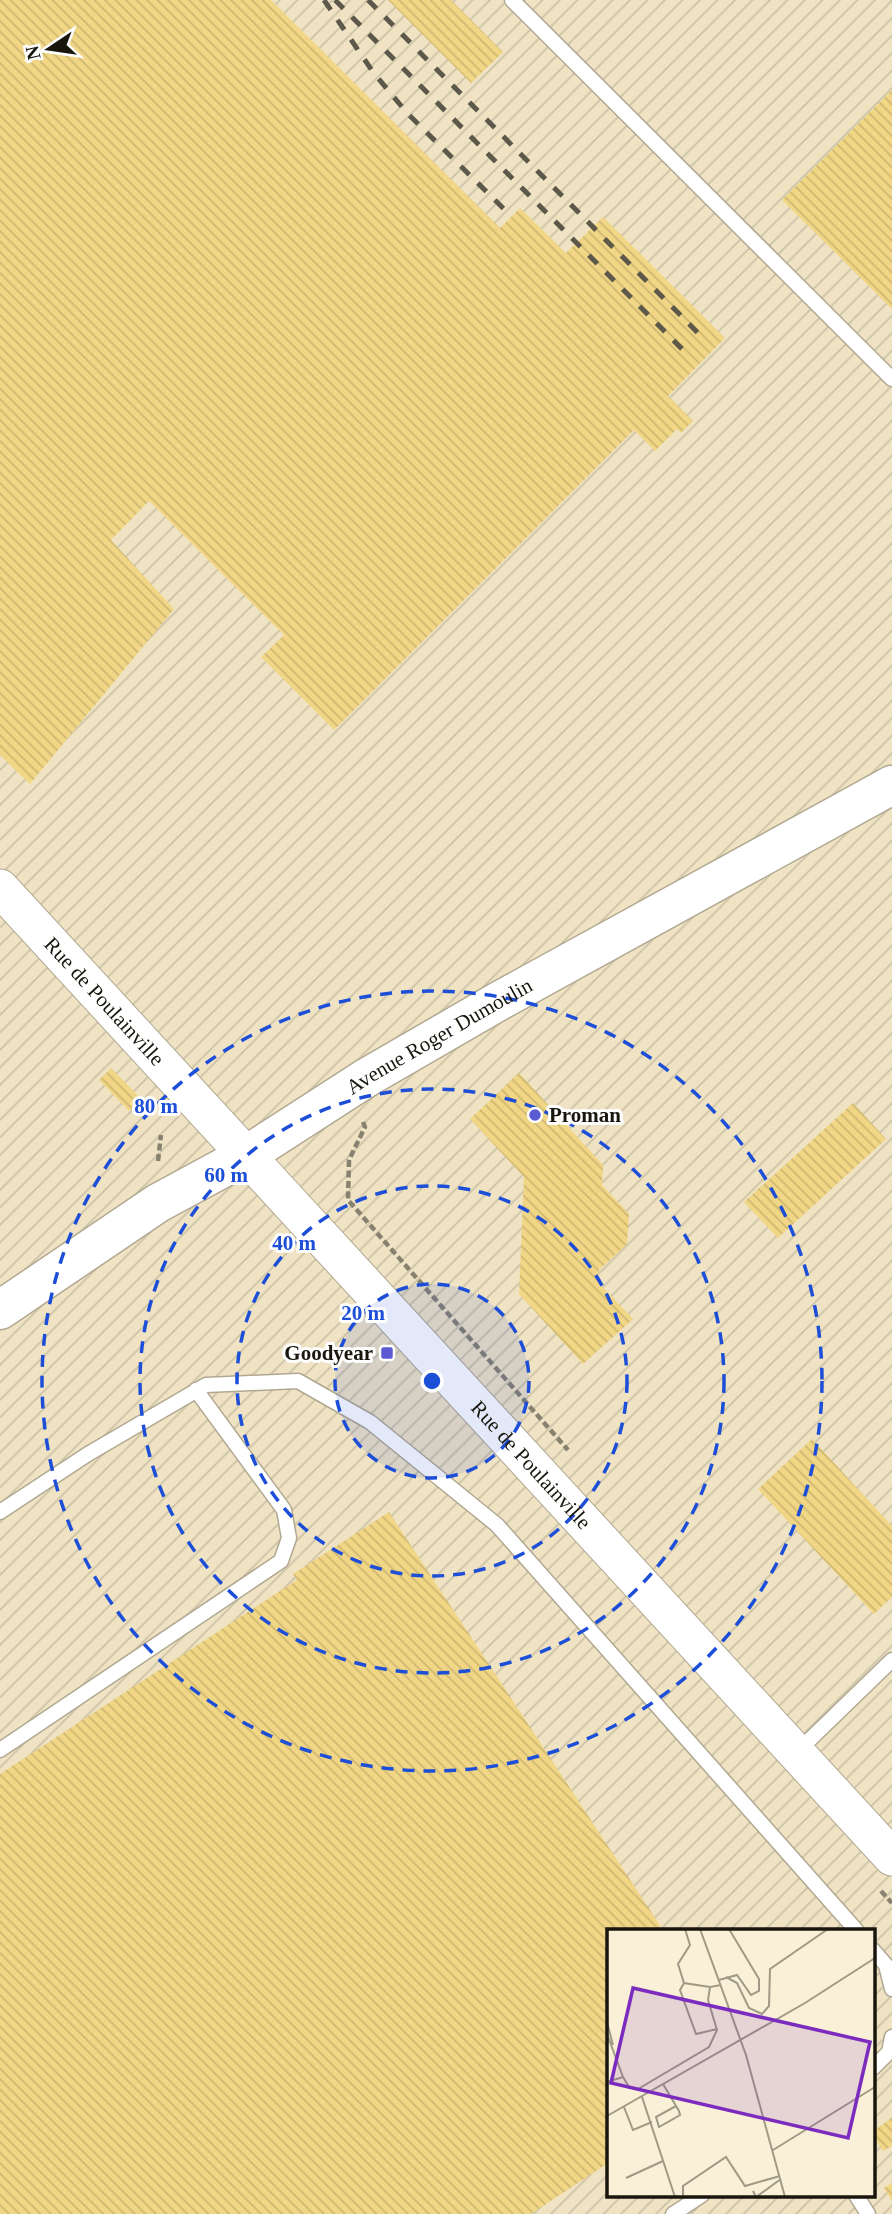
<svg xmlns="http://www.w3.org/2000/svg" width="892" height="2214" font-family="Georgia,serif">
	<defs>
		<pattern id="industrial-furrows" width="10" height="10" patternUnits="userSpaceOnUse" patternTransform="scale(1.75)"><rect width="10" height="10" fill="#efe3c3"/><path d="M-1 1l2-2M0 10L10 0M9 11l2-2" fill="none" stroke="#ccc2a6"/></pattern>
		<pattern id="building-back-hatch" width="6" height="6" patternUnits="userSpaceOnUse" patternTransform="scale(1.75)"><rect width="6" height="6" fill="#f1d685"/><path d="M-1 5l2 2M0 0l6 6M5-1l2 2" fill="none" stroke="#ceb772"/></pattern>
	</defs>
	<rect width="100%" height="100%" fill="#f9f0d7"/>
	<!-- industrial -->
	<path fill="url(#industrial-furrows)" fill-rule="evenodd" d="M0,0H892V2214H0ZM608,1930H873V2195H608Z"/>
	<!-- building -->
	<g fill="url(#building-back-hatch)">
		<path d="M0,0H271L500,228L520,208L566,253L603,217L725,338L668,396L693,421L681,433L677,429L655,451L634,430L334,730L261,657L284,635L149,501L111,540L174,609L30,784L0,755Z"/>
		<path d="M388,0H451L503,52L471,83Z"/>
		<path d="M892,90V309L782,200Z"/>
		<path d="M111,1068L142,1100L129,1111L99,1080Z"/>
		<path d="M519,1073L603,1165L602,1185L629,1214L627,1244L599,1270L598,1282L633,1319L583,1364L519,1294L524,1177L470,1119Z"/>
		<path d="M853,1103L886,1139L778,1238L744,1202Z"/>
		<path d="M812,1439L892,1526V1597L874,1614L758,1489Z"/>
		<path d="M389,1512L663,1930H608V2163L531,2214H0V1774L297,1580L293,1574Z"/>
		<path d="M892,2118V2146L883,2151L873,2135V2131Z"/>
		<path d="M892,2183V2201L884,2188Z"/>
	</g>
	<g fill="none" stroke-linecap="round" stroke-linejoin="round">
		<!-- service casing -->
		<g stroke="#b1a891" stroke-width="17">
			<g id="service">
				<path d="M512,0L892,379"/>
				<path d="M0,1512L88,1454L206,1385L298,1381L370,1422L497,1525L856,1930"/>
				<path d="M0,1750L281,1561L289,1538L284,1510L196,1390"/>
				<path d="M797,1752L892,1660"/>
				<path d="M873,1950L886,1965L892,1989"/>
				<path d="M873,2068L889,2052L892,2037"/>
				<path d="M856,2195L868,2214"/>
				<path d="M673,2214L702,2195"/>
			</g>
		</g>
		<!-- tertiary casing -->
		<g stroke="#b1a891" stroke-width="39">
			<g id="tertiary">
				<path id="s1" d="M0,888L892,1857"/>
			</g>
		</g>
		<!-- secondary casing -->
		<g stroke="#b1a891" stroke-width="41">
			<g id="secondary">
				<path id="s2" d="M0,1310L158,1203L245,1156L366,1078L499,1001L892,785"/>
			</g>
		</g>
		<!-- path -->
		<g stroke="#878170" stroke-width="4.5" stroke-dasharray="7 3.5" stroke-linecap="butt">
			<path d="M363,1122L365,1127L349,1160L348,1200L568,1450"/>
			<path d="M158,1161L161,1135"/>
			<path d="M881,1891L892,1903"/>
		</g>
		<!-- service -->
		<use href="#service" stroke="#fff" stroke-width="14"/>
		<!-- tertiary -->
		<use href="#tertiary" stroke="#fff" stroke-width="37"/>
		<!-- secondary -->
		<use href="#secondary" stroke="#fff" stroke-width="38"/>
		<!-- rail -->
		<g stroke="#5c584a" stroke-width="5" stroke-dasharray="12 12" stroke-linecap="butt">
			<path d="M324,0L373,72L408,114L504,209"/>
			<path d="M335,0L690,357"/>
			<path d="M368,0L705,340"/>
		</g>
	</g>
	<!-- distance rings -->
	<circle cx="432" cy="1381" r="97" fill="#1d4ed8" fill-opacity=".12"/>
	<g fill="none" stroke="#1d4ed8" stroke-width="3.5" stroke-dasharray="12 9">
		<circle cx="432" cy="1381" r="97"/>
		<circle cx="432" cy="1381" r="195"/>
		<circle cx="432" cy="1381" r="292"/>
		<circle cx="432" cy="1381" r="390"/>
	</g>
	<!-- markers -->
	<g fill="#5c5ad2" stroke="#fefefe" stroke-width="2.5">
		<circle cx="535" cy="1115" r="7"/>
		<rect x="380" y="1346" width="14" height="14" rx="3.5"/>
	</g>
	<g text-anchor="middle" stroke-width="6" stroke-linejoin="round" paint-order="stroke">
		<!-- street labels -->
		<g font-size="21" fill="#19160d" stroke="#fefefe">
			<text dy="7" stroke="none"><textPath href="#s1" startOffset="154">Rue de Poulainville</textPath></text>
			<text dy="7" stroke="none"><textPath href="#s2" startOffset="518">Avenue Roger Dumoulin</textPath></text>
			<text dy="7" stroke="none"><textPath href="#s1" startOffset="784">Rue de Poulainville</textPath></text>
		</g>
		<!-- poi labels -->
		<g font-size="21" font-weight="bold" fill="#19160d" stroke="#fefefe" text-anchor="start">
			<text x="549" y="1122">Proman</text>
			<text x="373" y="1360" text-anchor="end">Goodyear</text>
		</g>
	</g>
	<!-- overview -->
	<g transform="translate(607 1929)">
		<rect width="268" height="268" fill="#f9f0d7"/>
		<path fill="none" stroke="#9f9986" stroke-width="2" d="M78,0L83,16L71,35L77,54L103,58M93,0L139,126L178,268M119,48L130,54L142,79L155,85L162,77L163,40L221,0M112,51L130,46L144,66L152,62V50L122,0M77,54L73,61L89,105L110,100M0,93L6,116M0,105L16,148M0,153L16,148L22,158L31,160L102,118L110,101L101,71L103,58L114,56M56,155L72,182L73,186L52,198L49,188L69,177M35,168L68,268M17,178L26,201L45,193M0,187L198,74L268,29M166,221L268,158M19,249L56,232M146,262L149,268L174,250M76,268V257L119,228L138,257L173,247"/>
		<path fill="#7b2cbf" fill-opacity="0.15" stroke="#7b2cbf" stroke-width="3.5" d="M26,59L263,113L241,209L4,154Z"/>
		<rect width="268" height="268" fill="none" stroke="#19160d" stroke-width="3.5"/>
	</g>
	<circle cx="432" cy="1381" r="10" fill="#1d4ed8" stroke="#fefefe" stroke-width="3.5"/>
	<g font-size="21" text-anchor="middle" font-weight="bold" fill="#1d4ed8" stroke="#fefefe" stroke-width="6" stroke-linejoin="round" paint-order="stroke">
		<text x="156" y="1113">80 m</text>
		<text x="226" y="1182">60 m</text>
		<text x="294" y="1250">40 m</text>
		<text x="363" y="1320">20 m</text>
	</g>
	<!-- north arrow -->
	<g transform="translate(49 49) rotate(257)" stroke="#fefefe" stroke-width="5" paint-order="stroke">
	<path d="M0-5L12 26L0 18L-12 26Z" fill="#19160d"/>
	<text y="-10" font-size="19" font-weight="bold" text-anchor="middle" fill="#19160d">N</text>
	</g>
</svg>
